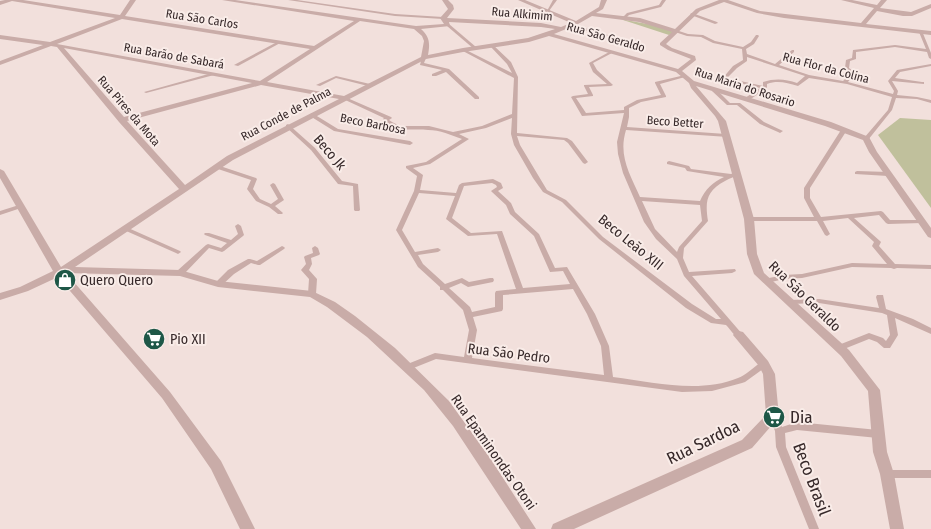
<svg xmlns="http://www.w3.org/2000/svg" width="931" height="529" font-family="'Fira Sans Condensed',sans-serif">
	<rect width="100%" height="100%" fill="#f2e0dc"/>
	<!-- green -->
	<g fill="#c0c09c">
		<path d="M620,19L653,25L674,32L669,35Z"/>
		<path d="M900,118L931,120V208L878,135Z"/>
	</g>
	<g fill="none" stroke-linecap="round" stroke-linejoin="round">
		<!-- lane -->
		<g fill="#c9aca8" fill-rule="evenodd">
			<path d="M288,0H297L395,14L443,17L445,18L443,19L395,16Z"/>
			<path d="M553,0H557L549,11H547Z"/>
			<path d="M662,0H666L661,7L629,15L625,19L622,18L627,13L659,5Z"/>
			<path d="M692,13L717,22L718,23L715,24L691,15L690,14Z"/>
			<path d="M447,24H449L476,47V49H474L447,26Z"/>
			<path d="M570,24H572L644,46L641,47L570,26Z"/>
			<path d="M676,30L688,34L703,35L715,41L743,47L751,42L756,35H758L759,36L754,44L746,49L747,54L775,64L792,50H794V52L779,65L809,75L843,81L849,75V71L845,68L846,60L852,58L853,50L895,45L926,49L919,32L922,31L931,53V59L929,58L927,52L895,47L856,52V59L850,61L849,68L853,71V75L848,82L893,94L894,91L888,81L897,70L931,64V66L900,72L895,78L922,82H924V84L892,81L898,91L897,95L917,97L931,100V103L917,99L896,98L892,110L868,140H864V138L888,110L892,97L847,84L809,78L798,86C787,83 778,80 767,84V87L766,89L749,100H745V98L760,88L722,79L733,66L743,60L742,49L713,43L701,37L687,36L675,32V30ZM747,57L805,76L797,83C786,79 775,78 763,82V86L727,78L737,68L747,61Z"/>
			<path d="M279,41L282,42L238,66L234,65Z"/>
			<path d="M490,44H492L511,62L518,77L517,133L567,138L572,141L588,162L585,164L583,163L568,143L564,140L517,136L520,145L547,190L566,200L603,237L692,304L716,319H721L684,276L677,259L656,239L644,222L623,173L618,154L617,142L624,113L582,116L571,97L573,96L588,94L584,86V85L607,84L593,72L589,63L611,51H612V53L593,63L597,70L613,85L611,86L589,87L593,95V96L576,98L586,113L624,110V107L637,100L661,95L655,83V82L685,75V77L660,84L666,96V97L641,102L629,108V117L627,127L726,134L729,136L728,137L626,130C618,156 630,174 640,197L700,201C705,189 713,182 724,177L687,171L685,168L667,164V162L669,161L689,166L691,169L731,174L736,172L739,174C735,177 730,178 725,181C706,191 705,202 708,221L684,248L683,258L689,272L735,269L736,271L732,273L692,276L743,335L742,337C735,339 731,330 726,325L711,323L686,308L599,239L562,202L543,192L533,178L514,145L511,134L512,118L486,128L459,134L469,139L430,164L413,168L423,175L420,190L456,193L459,185L462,183L493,179L501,183L503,188L498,191L511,203L515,212L539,234L555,268L567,267L595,314L609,346L613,377C653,382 699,394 738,378C746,375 754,367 761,362L764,361L767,362L768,364L767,366L745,382L742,383L712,391L682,392L436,359L411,369L408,370L405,369L404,367L405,365L435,353L464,357L469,330L463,310L443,290H440V287L418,267L396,230L414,191L417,176L406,168V166L426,162L462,139C451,135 440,130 428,130C411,128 395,134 383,119L384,118L341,98L345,97L391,117L392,118L389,120L392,122L400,126H429L453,132L482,126L512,114L514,78L461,50L464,49L512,73L507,64L490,46ZM492,183L496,185L497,187L491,191L492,192L506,205L510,214L534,236L550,272L563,271L570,284L523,288L502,231L471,233L452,218L464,186ZM419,193L455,196L446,219L468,236L497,234L516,289L496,291L495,293V307L472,312L470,307L449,288L461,283L468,287L493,282L494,280L493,278H490L469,282L462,278L445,284L423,264L418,255L438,252L441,250L438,248L415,252L402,230ZM642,201L700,205L702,221L679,247L677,252L655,229ZM573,289L587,314L601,346L604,375L472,358L477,330L473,317L502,311L503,309V295Z"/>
			<path d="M422,57L426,58L424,63L449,69L479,97V99H475L446,72L436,76H432V74L442,70L420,65Z"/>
			<path d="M212,73H214V75L146,93L144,92Z"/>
			<path d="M336,76L370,84V85L368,86L336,78L320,86L316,85Z"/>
			<path d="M712,89H716L730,103H740L764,122L783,131L780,133L778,132L760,124L737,105H727L712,91Z"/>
			<path d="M312,113L338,129L410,141L413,143L410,145L334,131L310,116L309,115Z"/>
			<path d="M288,124L315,148L342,181L358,184L360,210L359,211H355L354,210L353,186L338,184L311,150L286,127V125Z"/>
			<path d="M844,128L847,130L810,188V198L821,217L881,211L883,212L890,220H924L925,221L924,222L922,223L888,224L886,223L879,215L854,218L880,241L881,242L879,246L895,264L931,265V269L897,268L894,269L891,268L852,267L802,278L784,279L767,283H764L763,281L764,279L784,275L802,274L852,263L887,264L872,246L874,242L848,218L823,221L830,234L827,236L825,235L817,221H749L746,219L749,217H814L804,198V188L841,130Z"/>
			<path d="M217,165L256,178L257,179L253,189L260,199L271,204L278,199L270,185L273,183L275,184L284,200L275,206L283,213L282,214H278L269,207L256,201L247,189L251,180L215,168L214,167Z"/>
			<path d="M857,171L888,172L891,174L888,176L855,174V172Z"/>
			<path d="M19,205L21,206L22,207L21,208L0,215V211Z"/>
			<path d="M238,224L241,226L244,235L243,236L224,251L222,252L209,248L183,275H177L176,273L177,271L206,245L208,244L221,248L227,243L205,235L204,234L205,233H209L231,240L238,234L235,226Z"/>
			<path d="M126,227L180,251L181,252L178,254L176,253L124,230L123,229Z"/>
			<path d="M282,246L284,247L285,248L284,249L260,265H258L251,263L234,274L221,286H218L214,284L228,270L248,259H250L257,261Z"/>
			<path d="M315,246L318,248L320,254L319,255L311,258L312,264L309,270L317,279L316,294L312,296L308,294L309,279L301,270L306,264L304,257L305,256L313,253L312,248Z"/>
			<path d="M877,295H883L886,309L913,319L931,328V334L895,318L898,335L890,348H884L877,342L869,339L839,351L836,350L835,348L836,346L869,333L883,338L886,341L890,335L887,315L882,313L819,303L790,304L786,302L790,300L819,299L879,308L876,297Z"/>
			<path d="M773,413L776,414L782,427L797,422L878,430L881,431L883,434L881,437L878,438L797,430L785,433L786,447L819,529H809L776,447L775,431L769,417L770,414Z"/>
			<path d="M887,470H931V478H887L884,477L882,474L884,471Z"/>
		</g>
		<!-- street -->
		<g fill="#c9aca8" fill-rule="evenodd">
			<path d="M5,0H23L120,15L130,0H136L125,16L314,46L354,21L222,0H235L416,26L444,24L440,18L448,9L442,0H448L453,5L454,9L447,18L541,23L561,27L571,23L518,0H525L576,21L599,7L601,0H607L603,9L596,13L640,18L675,29L696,9L719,0H728L760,11L861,23L874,8L841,0H852L877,5L881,0H887L880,8L911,12L931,4V8L912,16H903L877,11L866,24L931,31V35L784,18L757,13L724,2L700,11L666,44L672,48L695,56L696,60L682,71L694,81L831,122L869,137L877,152L931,228V238L928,237L869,152L863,140L825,126L696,86L726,121L754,219L757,254L764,273L849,350L880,390L887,452L894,474L904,529H890L880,474L873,452L868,391L841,356L754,274L747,254L744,219L718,121L715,116L691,88L689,83L676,72L549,36L529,42L463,52L426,59L233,160L75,267L180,270L218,281L312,291L335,302L355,316L395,348L449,401L490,458L536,529H521L453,426L424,390L367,337L327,307L310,297L218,287L180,276L66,273L170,392L221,461L255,529H240L211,469L162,398L58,277L28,291L0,300V293L20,287L53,271L0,178V169L4,171L61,267L179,189L119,122L57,47L51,46L0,65V61L43,45L0,39V35L50,42L115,18L12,1L0,5V1ZM592,16L639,22L672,32L660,43V45L668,50L691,59L678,69L554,34L578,24ZM122,19L310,49L260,81L57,44ZM360,21L414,29L422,36L424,41L421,57L344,96L267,82ZM449,22L541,27L555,29L528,38L463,48L428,55C430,44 430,37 421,29L450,26ZM64,48L252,83L124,117ZM261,85L339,99L227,156L185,185L127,121Z"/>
			<path d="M739,331L743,332L768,361L775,374L779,417L752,448L574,529H551L553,524L742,440L766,415L763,374L759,366L733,335L735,332Z"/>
		</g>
	</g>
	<!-- icons -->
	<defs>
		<g id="shop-disc" transform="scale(1.15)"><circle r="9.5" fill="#1e5747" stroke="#f9ece8"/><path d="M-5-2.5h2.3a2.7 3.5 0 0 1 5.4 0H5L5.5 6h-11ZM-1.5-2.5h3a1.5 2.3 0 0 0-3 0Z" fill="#fff"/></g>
		<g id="supermarket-disc" transform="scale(1.15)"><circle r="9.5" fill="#1e5747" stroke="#f9ece8"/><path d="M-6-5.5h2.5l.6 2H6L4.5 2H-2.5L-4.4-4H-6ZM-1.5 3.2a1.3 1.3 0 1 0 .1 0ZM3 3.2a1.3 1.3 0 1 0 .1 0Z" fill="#fff"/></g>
	</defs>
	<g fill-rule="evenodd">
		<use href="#shop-disc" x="65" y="280"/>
		<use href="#supermarket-disc" x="154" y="339"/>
		<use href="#supermarket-disc" x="774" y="417"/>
	</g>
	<g text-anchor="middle" stroke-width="4" stroke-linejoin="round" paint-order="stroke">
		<!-- far-street labels -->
		<g font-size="12" fill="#362829" stroke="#f9ece8">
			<text transform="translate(522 14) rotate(5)" y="4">Rua Alkimim</text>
			<text transform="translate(202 19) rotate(9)" y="4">Rua São Carlos</text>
			<text transform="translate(606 37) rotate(16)" y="4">Rua São Geraldo</text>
			<text transform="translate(174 56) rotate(10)" y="4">Rua Barão de Sabará</text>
			<text transform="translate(826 68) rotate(15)" y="4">Rua Flor da Colina</text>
			<text transform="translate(745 87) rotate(18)" y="4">Rua Maria do Rosario</text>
			<text transform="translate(129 111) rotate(49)" y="4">Rua Pires da Mota</text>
			<text transform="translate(286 114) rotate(-28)" y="4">Rua Conde de Palma</text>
			<text transform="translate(675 122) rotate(4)" y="4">Beco Better</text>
			<text transform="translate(373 124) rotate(11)" y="4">Beco Barbosa</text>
		</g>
		<!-- street labels -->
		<g font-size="14" fill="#362829" stroke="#f9ece8">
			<text transform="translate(330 152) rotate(49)" y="5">Beco Jk</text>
			<text transform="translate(631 242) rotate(39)" y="5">Beco Leão XIII</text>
			<text transform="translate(805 296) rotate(44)" y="5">Rua São Geraldo</text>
			<text transform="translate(509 353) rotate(7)" y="5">Rua São Pedro</text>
			<text transform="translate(494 452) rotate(55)" y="5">Rua Epaminondas Otoni</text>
		</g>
		<!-- poi labels -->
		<g font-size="14" fill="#362829" stroke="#f9ece8" text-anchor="start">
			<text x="80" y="285">Quero Quero</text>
			<text x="170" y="344">Pio XII</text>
		</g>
		<!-- near-poi labels -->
		<g font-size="17" fill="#362829" stroke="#f9ece8" text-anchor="start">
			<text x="790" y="423">Dia</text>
		</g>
		<!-- near-street labels -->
		<g font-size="17" fill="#362829" stroke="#f9ece8">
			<text transform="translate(703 442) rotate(-26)" y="6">Rua Sardoa</text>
			<text transform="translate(812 479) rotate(69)" y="6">Beco Brasil</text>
		</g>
	</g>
</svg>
